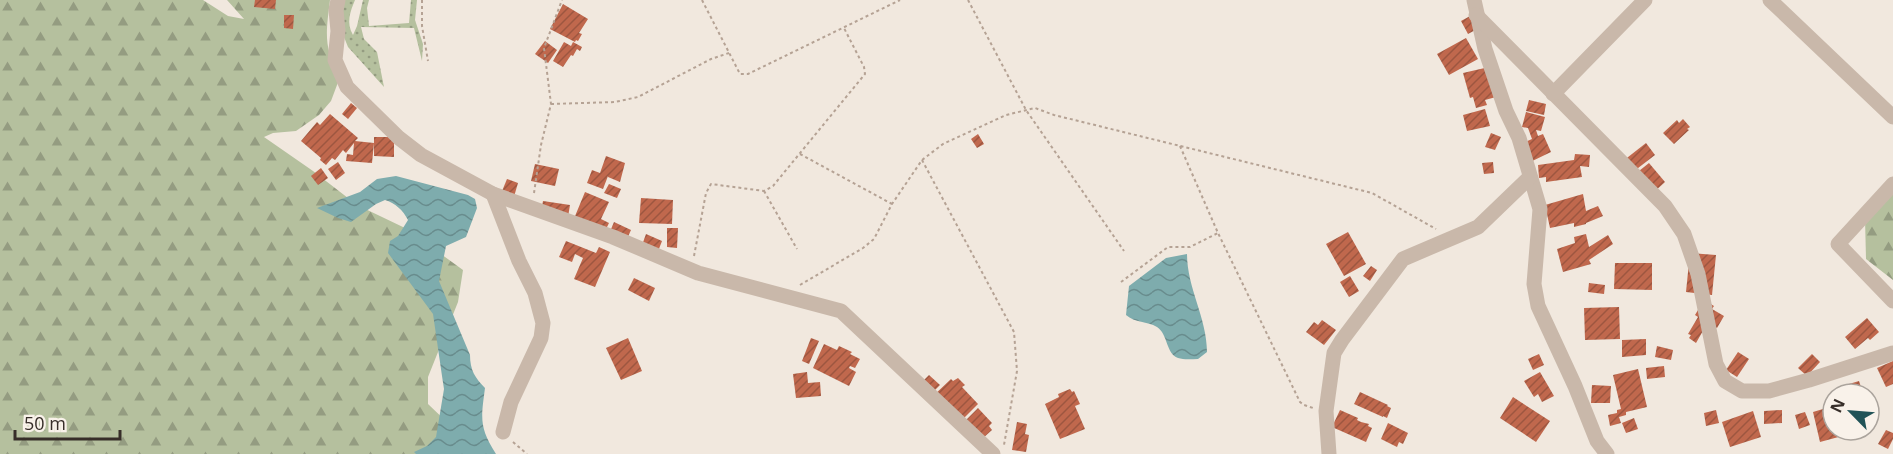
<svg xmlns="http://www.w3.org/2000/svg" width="1893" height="454" font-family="'Open Sans',sans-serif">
	<defs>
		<pattern id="grass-dots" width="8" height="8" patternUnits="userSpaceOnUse" patternTransform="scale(1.5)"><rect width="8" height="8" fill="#b5c09e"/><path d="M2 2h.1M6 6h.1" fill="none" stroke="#949c81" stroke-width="1.8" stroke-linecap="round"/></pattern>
		<pattern id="forest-firs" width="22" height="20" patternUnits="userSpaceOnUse" patternTransform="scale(1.5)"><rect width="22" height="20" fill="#b5c09e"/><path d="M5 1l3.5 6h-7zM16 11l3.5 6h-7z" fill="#949c81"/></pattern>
		<pattern id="water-waves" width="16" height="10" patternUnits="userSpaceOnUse" patternTransform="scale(1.5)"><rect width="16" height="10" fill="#7eacad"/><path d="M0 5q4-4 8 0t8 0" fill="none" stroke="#688c8d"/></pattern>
		<pattern id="building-hatch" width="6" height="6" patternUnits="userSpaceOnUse" patternTransform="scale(1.5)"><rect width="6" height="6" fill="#c0684d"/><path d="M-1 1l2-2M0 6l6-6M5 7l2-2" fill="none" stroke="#9d5640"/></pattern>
	</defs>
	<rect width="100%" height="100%" fill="#f1e8de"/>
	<!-- grass -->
	<path fill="url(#grass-dots)" d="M342,0H355C350,12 346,23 353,35L357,26L363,0H369L367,8L369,26L409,23L411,0H417L415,20L423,44L422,61L414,28L361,27L364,39L377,52L384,87L348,47L344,37Z"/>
	<!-- forest -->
	<g fill="url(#forest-firs)">
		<path d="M0,0H203L228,16L244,19L227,0H330C326,33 323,47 340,77L331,101L319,115L296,131L273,133L264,137L313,171L357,205L405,228L463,270L458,302L428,377V404L473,447L483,454H0Z"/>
		<path d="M1893,183V280L1866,259L1865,218Z"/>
	</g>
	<!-- water -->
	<g fill="url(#water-waves)">
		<path d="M396,176L468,195L475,199L477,208L466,237L446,246L439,281L470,355C470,370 475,378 485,388C481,419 479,427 496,454H416L414,452L427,446L436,437L444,389L442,376L433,314L388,253L390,241L398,236L408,220C403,210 395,203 385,200L376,204L351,222L338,218L317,208L360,192L377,179Z"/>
		<path d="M1187,254C1187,288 1207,318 1207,352L1198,359C1192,359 1184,360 1178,358C1166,354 1168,334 1157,327C1147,321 1135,323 1126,315L1129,286L1166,258Z"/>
	</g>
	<!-- building -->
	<g fill="url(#building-hatch)">
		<path d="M255,0H276L275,9L254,7Z"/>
		<path d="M563,4L588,19L579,33L582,34L578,41L576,40L575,42L550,29Z"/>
		<path d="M284,15H294L293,29L284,28Z"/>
		<path d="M1472,15L1479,28L1468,34L1461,21Z"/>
		<path d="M1466,38L1478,59L1449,75L1437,54Z"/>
		<path d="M545,41L557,50L548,63L535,54Z"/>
		<path d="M564,42L571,46L573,42L582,47L580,51L577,49L573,56L571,55L563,67L553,61Z"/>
		<path d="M1489,67L1490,86L1493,85L1496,97L1485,100L1487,105L1476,108L1473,97L1470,98L1463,73Z"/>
		<path d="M1529,100L1546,104L1544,115L1526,111Z"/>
		<path d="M351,103L357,108L348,119L342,114Z"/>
		<path d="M1485,109L1490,126L1467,131L1463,115Z"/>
		<path d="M1526,112L1545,117L1541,131L1536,130L1538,136L1543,134L1551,152L1524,165L1516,146L1532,139L1528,128L1522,127Z"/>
		<path d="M330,114L358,138L355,141L374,143L372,163L346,161L347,154L353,155L354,143L346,153L343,150L335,160L332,158L326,165L320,160L321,158L301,141L317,122L320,125Z"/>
		<path d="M1683,119L1690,127L1687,129L1689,130L1674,144L1663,133L1677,120L1679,123Z"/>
		<path d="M1491,133L1501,137L1495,150L1485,147Z"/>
		<path d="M978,134L984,144L977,148L971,139Z"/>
		<path d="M374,137H394V157L374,156Z"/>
		<path d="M1646,143L1655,155L1629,175L1623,161Z"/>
		<path d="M1575,154L1590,155L1589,167L1580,166L1582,177L1546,182V177L1539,178L1538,165L1574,160Z"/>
		<path d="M606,156L625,163L620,182L608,177V176L603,189L587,183L592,170L600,173Z"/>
		<path d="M338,162L345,173L336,180L328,169Z"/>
		<path d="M1493,162L1494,173L1484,174L1482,163Z"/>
		<path d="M1649,163L1665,182L1653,193L1634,175Z"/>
		<path d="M535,164L559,169L555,186L531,181Z"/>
		<path d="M321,168L328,178L318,185L311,176Z"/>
		<path d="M507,179L518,183L513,200L500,196Z"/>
		<path d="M609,184L621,189L617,198L604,193Z"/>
		<path d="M585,192L609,202L601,219L609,223L604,233L573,221Z"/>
		<path d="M1583,194L1586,211L1598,206L1603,216L1586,223V224L1574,227V223L1550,228L1545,205Z"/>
		<path d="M641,198L673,200L672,224L639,223Z"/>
		<path d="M543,201L570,205L568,217L541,212Z"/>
		<path d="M614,222L631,230L626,241L609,234Z"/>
		<path d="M667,228H678L677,248L667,247Z"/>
		<path d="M1348,232L1366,264L1344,276L1326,244Z"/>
		<path d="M646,234L662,241L657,254L641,248Z"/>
		<path d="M1586,234L1589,247L1608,235L1613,244L1589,260L1591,264L1563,272L1557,249L1575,243L1574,237Z"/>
		<path d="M566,241L596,253L599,247L610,252L595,287L574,279L583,258L575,254L572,262L559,257Z"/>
		<path d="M1690,253L1716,255L1712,295L1686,292Z"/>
		<path d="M1615,263H1652V290L1614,289Z"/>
		<path d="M1371,266L1377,270L1370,281L1363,276Z"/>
		<path d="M1350,276L1359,291L1349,297L1340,282Z"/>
		<path d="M634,278L655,288L649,301L628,290Z"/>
		<path d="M1589,283L1605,285L1604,294L1588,292Z"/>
		<path d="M1704,300L1714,306L1712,309L1724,316L1717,328L1708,322L1696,343L1689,338L1691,335L1688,334L1698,317L1695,315Z"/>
		<path d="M1619,307L1620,339L1585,340L1584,308Z"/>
		<path d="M1867,318L1879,332L1870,340L1868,338L1855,349L1845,337Z"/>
		<path d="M1322,320L1336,330L1324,345L1306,332L1314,322L1318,325Z"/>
		<path d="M628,338L642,371L621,380L606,348Z"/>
		<path d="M811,338L819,341L809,364L802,361Z"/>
		<path d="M1646,339V355L1622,357V340Z"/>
		<path d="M824,344L837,350L839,346L852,352L850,354L860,359L855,368L850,366L849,368L856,372L849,386L813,368Z"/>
		<path d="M1657,346L1673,350L1671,360L1655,357Z"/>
		<path d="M1738,352L1749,359L1737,377L1726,370Z"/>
		<path d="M1539,354L1544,365L1533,370L1528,359Z"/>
		<path d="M1812,354L1820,362L1807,376L1798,368Z"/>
		<path d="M1893,361V384L1886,387L1877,368Z"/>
		<path d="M1664,366L1665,377L1647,379L1646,368Z"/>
		<path d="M1638,369L1647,407L1626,412V415L1619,417L1621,423L1610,426L1608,415L1617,413V410L1621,409L1613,375Z"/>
		<path d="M807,372L808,383L820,382L821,396L796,398L793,374Z"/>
		<path d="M1540,372L1554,396L1542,402L1538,394L1534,397L1524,381Z"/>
		<path d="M929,375L940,385L928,397L917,387Z"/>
		<path d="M958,378L965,385L962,387L978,404L958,424L932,397L951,379L953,381Z"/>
		<path d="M1859,381L1863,393L1841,394L1839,387Z"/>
		<path d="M1592,385L1611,386L1610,403H1591Z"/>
		<path d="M1070,389L1072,392L1074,391L1080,404L1075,406L1085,429L1060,439L1045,404L1059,397L1058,394Z"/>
		<path d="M1360,392L1388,405L1387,406L1391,408L1387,418L1383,416V417L1354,404Z"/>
		<path d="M1513,397L1550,421L1536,442L1500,418Z"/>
		<path d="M1833,406V430H1856L1857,432L1820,442L1813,412Z"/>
		<path d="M978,408L992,423L989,426L992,430L982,439L965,421Z"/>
		<path d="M1340,410L1358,418L1357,420L1361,422L1369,424L1368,426L1372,428L1366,442L1332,427Z"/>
		<path d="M1716,410L1719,423L1706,426L1704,413Z"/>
		<path d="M1782,410V423L1764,424V411Z"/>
		<path d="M1753,411L1761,437L1730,447L1722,422Z"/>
		<path d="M1805,412L1810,425L1799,429L1795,415Z"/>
		<path d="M1634,418L1638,429L1626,433L1622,423Z"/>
		<path d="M1017,422L1027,424L1025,434L1029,435L1026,452L1012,450Z"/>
		<path d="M1388,423L1408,433L1403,444L1399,442L1397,447L1381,439Z"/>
		<path d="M1886,430L1893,433V439L1888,449L1878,444Z"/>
	</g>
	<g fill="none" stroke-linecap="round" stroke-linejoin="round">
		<!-- path -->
		<g stroke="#b5a294" stroke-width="2" stroke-dasharray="3 3" stroke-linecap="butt">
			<path d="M422,0V26L428,61"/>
			<path d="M702,0L740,74H748L900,0"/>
			<path d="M968,0L1026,110L1124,251"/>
			<path d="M551,104L615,102L638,97L711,59L729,53"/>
			<path d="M1180,146L1218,233L1300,402L1304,405L1313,408"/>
			<path d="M800,154L892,204"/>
			<path d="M922,160L1014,332L1017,371L1004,445"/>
			<path d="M764,191L797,249"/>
			<path d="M534,193L541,145L551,104L544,48L562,0"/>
			<path d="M694,256L706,193L711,184L764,191L773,186L865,74L864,67L844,28"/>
			<path d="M1121,282L1168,247H1190L1218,233"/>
			<path d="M800,285L863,248L874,239L892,204L922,160L943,144L1006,115L1035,108L1054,115L1372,193L1436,229"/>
			<path d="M513,442L527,454"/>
		</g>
		<!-- minor -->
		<g stroke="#c9b8aa" stroke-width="15">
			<path d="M338,0L336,10L338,31L335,60L347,87L399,138L421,155L493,194L613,237L698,273L841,311L993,454"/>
			<path d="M1474,0L1485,49L1506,111L1519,138L1540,209L1534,284L1538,306L1575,386L1597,441L1607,454"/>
			<path d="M1770,0L1893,117"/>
			<path d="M1476,15L1665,206L1684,234L1698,274L1716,364L1725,381L1742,391H1769L1809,380L1893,353"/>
			<path d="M1553,94L1645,0"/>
			<path d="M1893,184L1838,244L1893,301"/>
			<path d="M493,194L519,261L535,293L543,323L541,338L511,402L503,432"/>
			<path d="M1329,454L1326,411L1334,353L1342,340L1403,259L1478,227L1530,177"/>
		</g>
	</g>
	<!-- north arrow -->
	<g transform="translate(1851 412) rotate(295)"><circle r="28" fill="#f9f2ea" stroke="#aba49d" stroke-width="1.5"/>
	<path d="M0-4.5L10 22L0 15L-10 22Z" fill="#215357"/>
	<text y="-9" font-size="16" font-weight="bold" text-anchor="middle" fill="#372e29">N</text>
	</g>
	<!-- scale -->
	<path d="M15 430v9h105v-9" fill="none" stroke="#372e29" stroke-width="3"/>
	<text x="24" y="430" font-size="18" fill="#372e29" stroke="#f9f2ea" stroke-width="4.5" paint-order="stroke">50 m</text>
</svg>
